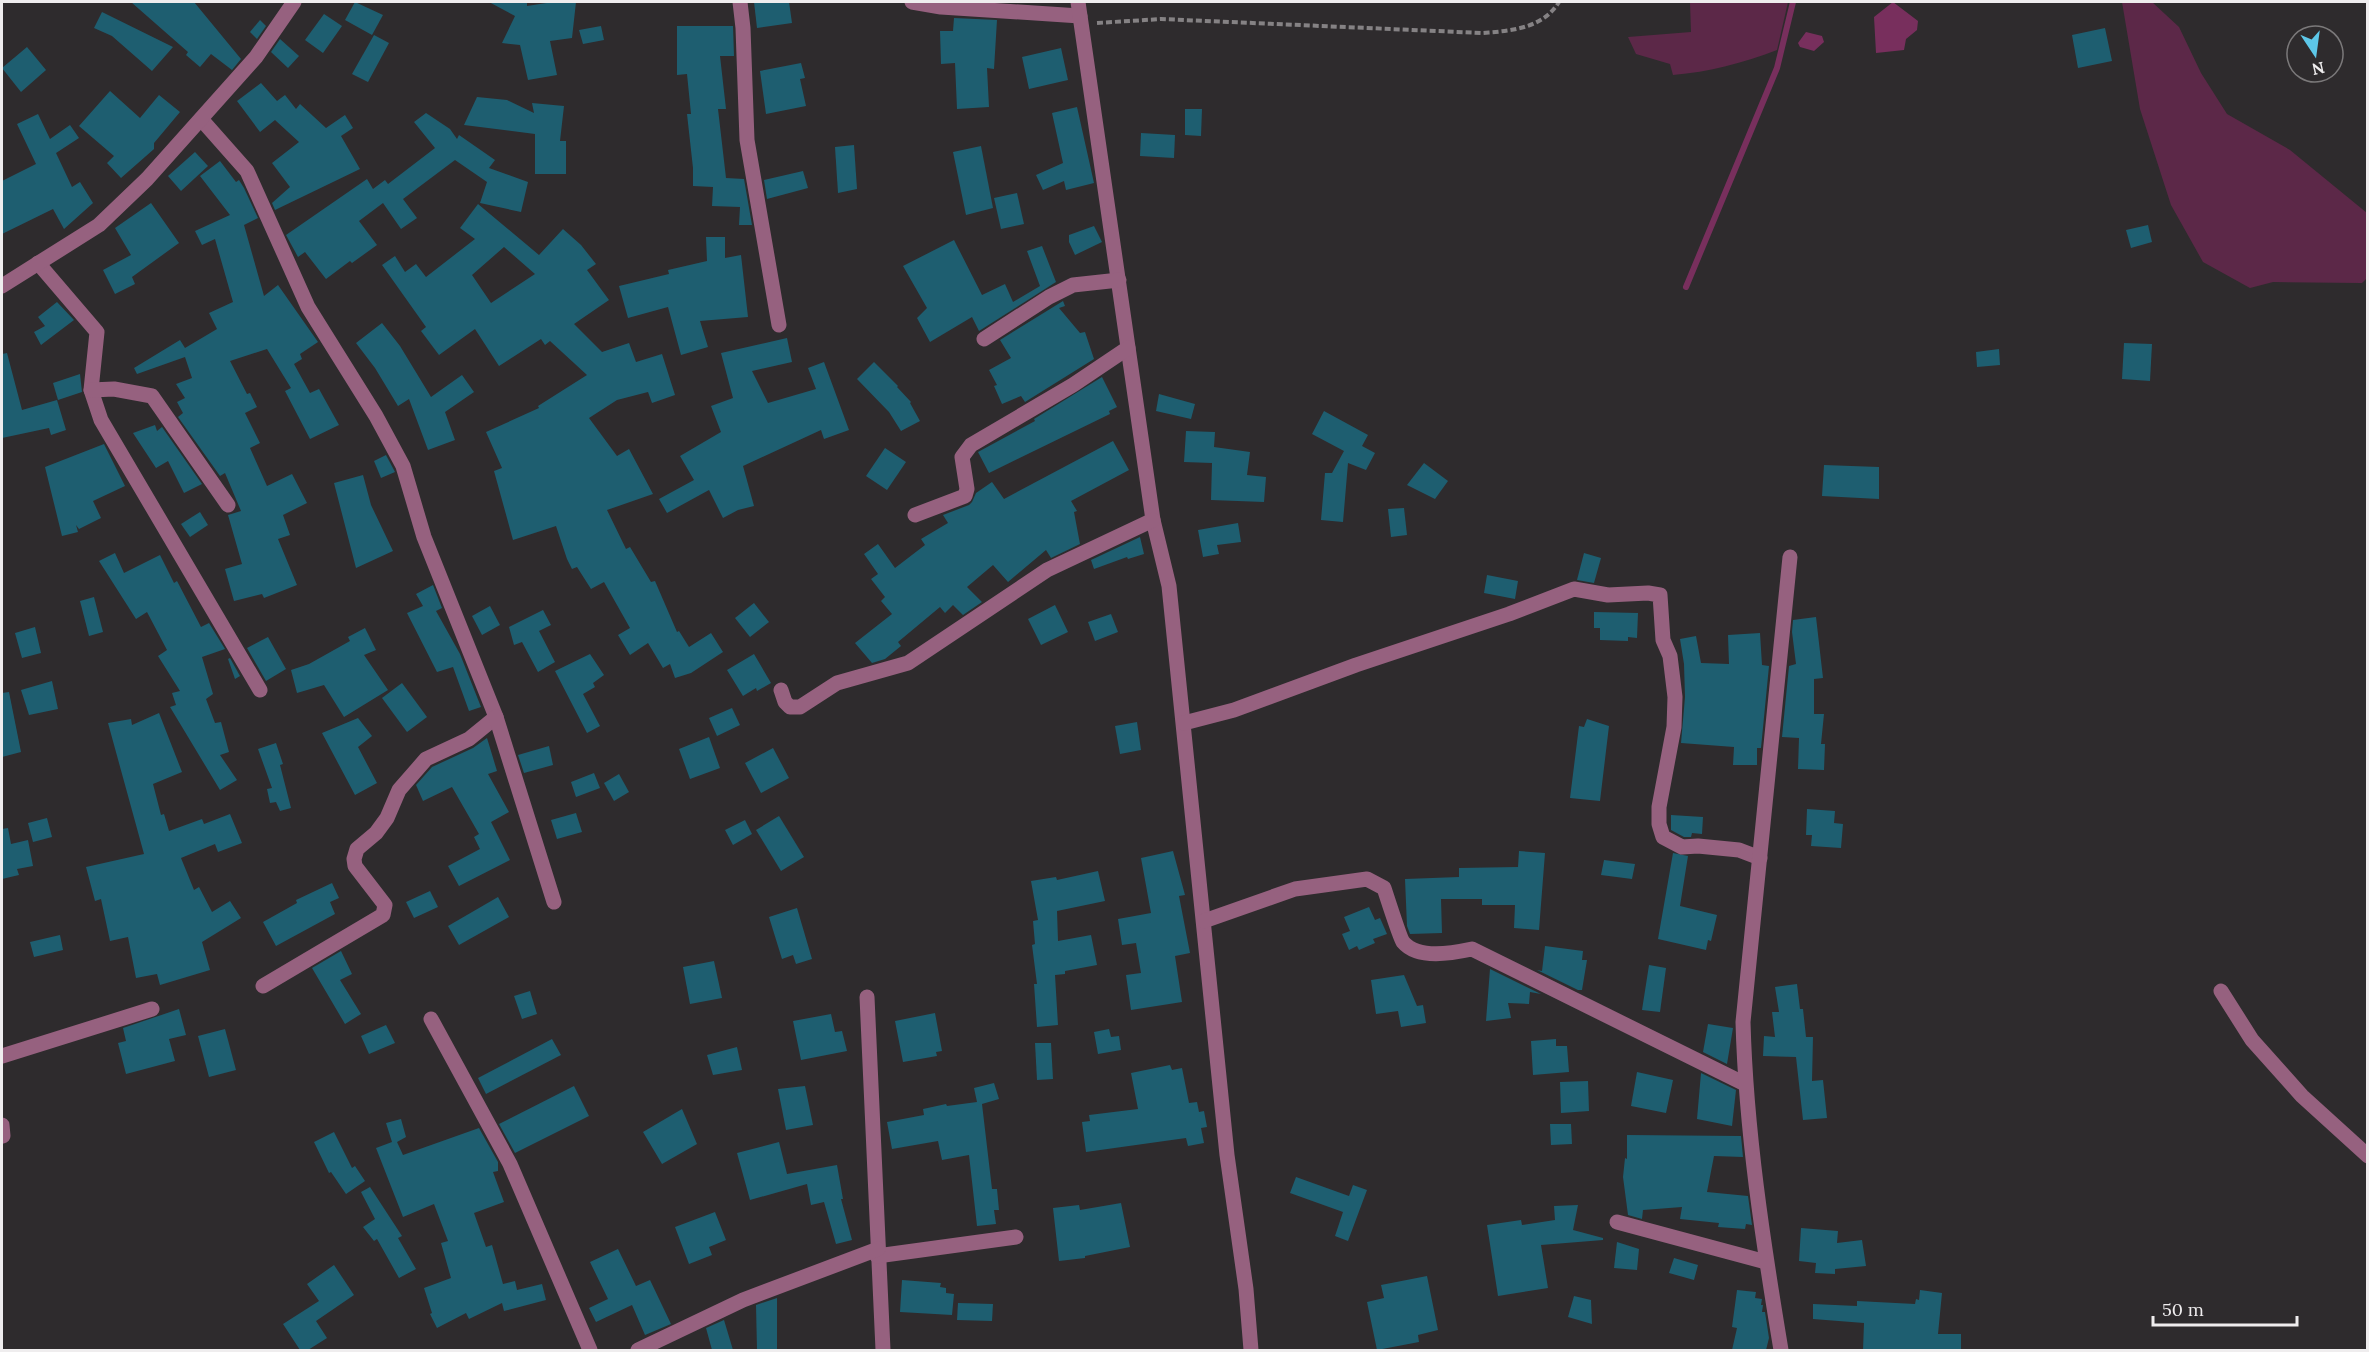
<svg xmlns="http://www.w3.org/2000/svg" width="2369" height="1352" font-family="Lora,serif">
	<rect width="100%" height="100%" fill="#2e2b2d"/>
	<!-- green -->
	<g fill="#5c2848">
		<path d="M1690,2H1788L1777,50C1743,63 1709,72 1673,75L1670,64L1636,54L1628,37L1691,32Z"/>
		<path d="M2122,2H2152L2179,27L2201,73L2227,114L2290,150L2367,213V278L2362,283L2273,282L2250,288L2203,262L2171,205L2140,109Z"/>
	</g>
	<!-- water -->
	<g fill="#782f5d">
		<path d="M1893,2L1918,21L1917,30L1906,39L1904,50L1876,53L1874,17Z"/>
		<path d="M1806,32L1822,36L1824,42L1814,51L1800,47L1798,43Z"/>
	</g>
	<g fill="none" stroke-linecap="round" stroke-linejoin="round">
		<!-- stream -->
		<path stroke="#782f5d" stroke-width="6" d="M1686,287L1777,68L1793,2"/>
	</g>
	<!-- building -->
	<g fill="#1e5e70" fill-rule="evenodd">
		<path d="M131,2H194L241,59L232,70L211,54L200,67L186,55L188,52Z"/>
		<path d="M355,2L383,15L372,35L345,20Z"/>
		<path d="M489,2H527V6L553,2H576L572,38L550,41L557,75L528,80L520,45L502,43L515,16Z"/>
		<path d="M754,2H789L792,23L757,28Z"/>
		<path d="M102,12L173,47L152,71L112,36L94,28Z"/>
		<path d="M324,14L342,26L323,53L305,40Z"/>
		<path d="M954,18L997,20L994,69L987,68L989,107L957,109L955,63L941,64L940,31H953Z"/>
		<path d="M260,20L266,26L257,39L250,32Z"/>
		<path d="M601,26L604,40L583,44L579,30Z"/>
		<path d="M677,26H733L734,56H720L726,109H718L726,178L744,179L752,225H739L740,207L712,206L713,187L693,186V168L687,114H691L687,74L677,75Z"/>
		<path d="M2105,28L2112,61L2078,68L2072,35Z"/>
		<path d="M374,35L389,43L368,82L352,74Z"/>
		<path d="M280,39L299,56L288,68L271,52Z"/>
		<path d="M27,47L46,70L21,92L2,68Z"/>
		<path d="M1061,48L1068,80L1029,89L1022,57Z"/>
		<path d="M801,63L805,78L800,79L806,106L766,114L760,71Z"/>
		<path d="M261,83L277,101L285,95L296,109L300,104L326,128L345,115L353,128L341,136L360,169L275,210L272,203L290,187L272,163L299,142L275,120L260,132L237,101Z"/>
		<path d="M110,91L140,118L159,95L180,112L154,143V149L121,178L107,163L114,156L79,126Z"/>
		<path d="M477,97L507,100L534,113L532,103L564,106L560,141H566V174H535V134L464,125Z"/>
		<path d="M1077,107L1094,183L1066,190L1064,181L1043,190L1036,175L1063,163L1052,113Z"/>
		<path d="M1185,109H1202L1201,136L1185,135Z"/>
		<path d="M426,113L450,129L457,139L459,135L495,160L489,168L528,182L521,212L480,203L487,182L455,160L403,199L417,218L401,229L383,203L359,221L377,245L352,263L350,261L326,279L305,252L298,257L286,235L367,179L373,189L385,180L388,184L435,148L414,122Z"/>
		<path d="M38,114L50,139L70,125L79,138L56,153L72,187L80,182L93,203L64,229L53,209L2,234V181L36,164L17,124Z"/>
		<path d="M1141,133L1175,135L1174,158L1140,156Z"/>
		<path d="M854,145L857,189L838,193L835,147Z"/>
		<path d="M981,146L993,208L966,215L953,152Z"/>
		<path d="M195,152L208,166L181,191L168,176Z"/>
		<path d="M220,161L236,182L239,180L244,188L258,218L244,225L264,296L278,285L318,342L300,354L302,359L294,364L310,393L319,389L339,425L310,439L285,391L291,388L267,349L230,361L247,394L250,393L257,407L245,413L260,443L250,448L267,486L292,474L307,503L283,515L290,535L278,539L297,585L264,598L262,594L234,601L225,569L242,564L228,515L241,511L225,473L220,476L178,417L183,413L177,402L185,398L176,384L192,378L185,357L137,374L134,368L180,340L185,348L217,329L209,313L233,302L215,239L202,245L195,231L230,215L200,176Z"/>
		<path d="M803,171L808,188L767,199L764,180Z"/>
		<path d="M1017,193L1024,224L1001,229L994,198Z"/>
		<path d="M151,203L179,243L132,277L135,284L115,294L103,270L131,255L115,228Z"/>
		<path d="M478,204L539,255L563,229L581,245L596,264L587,270L609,300L574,324L602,352L629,343L636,362L662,354L675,395L652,403L648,392L617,400L589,418L617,456L629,449L653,494L607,510L626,549L630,547L651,582L655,581L677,632L679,631L689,647L711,633L723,652L691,673L675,678L670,664L663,668L648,643L630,655L618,635L630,628L604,582L591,589L577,567L572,569L567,559L556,526L513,540L494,471L502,468L486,432L539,408L538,406L587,375L550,341L545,345L541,339L499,366L475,329L439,355L421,331L426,327L382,265L395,256L405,272L416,264L426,277L475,239L460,228ZM504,247L535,274L491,303L472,275Z"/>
		<path d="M2148,225L2152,242L2131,248L2126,230Z"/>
		<path d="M1094,226L1102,242L1075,255L1069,242V235Z"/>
		<path d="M706,237H725V258L741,255L748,317L700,321L708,347L681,355L668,307L628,318L619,286L669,274L668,270L707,261Z"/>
		<path d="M954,240L982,295L1005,284L1013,302L1040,286L1027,251L1042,246L1056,282L979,331L972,317L930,342L917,318L927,308L903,266Z"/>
		<path d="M1063,301L1065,306L1059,308L1080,333L1085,332L1094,359L1025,402L1021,396L1002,404L994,386L997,385L989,370L1011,358L1000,340Z"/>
		<path d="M57,302L74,320L41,345L34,332L45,326L38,317Z"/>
		<path d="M382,323L400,346L431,397L462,375L474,392L445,412L455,440L428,450L409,399L398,406L375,368L356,343Z"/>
		<path d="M787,338L792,362L752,371L768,403L816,389L808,368L824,362L849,430L824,439L821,430L743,466L754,506L738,510L723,518L709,490L667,513L659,499L694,480L680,456L721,432L711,406L733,398L721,353Z"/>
		<path d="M2124,343L2152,344L2150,381L2122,379Z"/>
		<path d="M1999,349L2000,365L1977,367L1976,352Z"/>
		<path d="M7,353L22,410L57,400L66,430L51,435L49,428L2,438V354Z"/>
		<path d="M874,362L898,386L897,387L911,402L910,403L920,421L901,431L889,412L857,379Z"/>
		<path d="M80,374L82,392L58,400L53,383Z"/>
		<path d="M1102,377L1117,407L1109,411L1110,414L989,473L978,452L1035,421L1034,419Z"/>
		<path d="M1159,394L1195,404L1191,419L1156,411Z"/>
		<path d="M1324,411L1368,435L1362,446L1375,453L1366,470L1348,463L1343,522L1321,520L1325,473H1332L1344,451L1312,434Z"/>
		<path d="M155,425L157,431L162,427L202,484L184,493L168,461L156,468L133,433Z"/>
		<path d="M1186,431L1215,432L1214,447L1250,452L1247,475L1266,477L1264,502L1211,500L1212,463L1184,462Z"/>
		<path d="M1113,441L1129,470L1071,501L1077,511L1074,512L1080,544L1051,558L1046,550L1008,582L993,565L967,587L982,602L963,615L953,605L945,613L940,607L898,642L901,646L885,659L872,663L855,643L892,614L881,601L885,597L871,579L878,574L864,554L878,544L895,568L925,545L921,539L948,523L943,515L969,505L972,502L976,493L992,482L1004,499Z"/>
		<path d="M104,444L125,486L93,501L101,518L79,529L76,525L78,532L62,536L45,467Z"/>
		<path d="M885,448L906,462L887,490L866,476Z"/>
		<path d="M386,455L395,472L381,478L374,461Z"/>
		<path d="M1424,463L1448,481L1435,499L1407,485Z"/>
		<path d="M1824,465L1879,467V499L1822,496Z"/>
		<path d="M363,475L371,505L393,551L356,568L334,483Z"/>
		<path d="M1404,508L1407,535L1391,537L1388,509Z"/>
		<path d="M200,512L208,525L190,537L181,524Z"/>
		<path d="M1238,523L1241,542L1217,545L1219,554L1203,557L1198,530Z"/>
		<path d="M1140,537L1144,554L1128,559L1127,557L1094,569L1091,560Z"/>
		<path d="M115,553L124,573L160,555L174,583L177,581L201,627L209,623L225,649L202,657L213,694L206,699L215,723L221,722L229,752L220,755L237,780L220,790L170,707L176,705L172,693L180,691L158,656L167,650L147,612L136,619L99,561Z"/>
		<path d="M1584,553L1601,558L1594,583L1577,580Z"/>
		<path d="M1487,575L1518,581L1515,599L1484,593Z"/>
		<path d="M433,585L442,608L436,611L460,654L481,707L469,711L453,667L437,672L407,613L423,606L416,594Z"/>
		<path d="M94,597L103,632L89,636L80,601Z"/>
		<path d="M754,603L769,622L750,637L735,618Z"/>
		<path d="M1055,605L1068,632L1041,645L1028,619Z"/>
		<path d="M490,606L500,625L482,635L472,616Z"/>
		<path d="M543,610L551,625L539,631L555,662L538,672L522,642L514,645L509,627Z"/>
		<path d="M1594,612L1638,613L1637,638L1628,637V641L1600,640V628H1594Z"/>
		<path d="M1111,614L1118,632L1095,641L1088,622Z"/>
		<path d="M1816,617L1823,678L1814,679V714H1824L1821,744H1825L1824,770L1798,769L1799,738L1782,737L1789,666L1796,664L1792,632L1793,620Z"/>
		<path d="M35,627L41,653L22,658L15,633Z"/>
		<path d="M365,628L376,650L364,655L388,690L344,717L324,685L297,693L291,670L309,664L350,641L348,637Z"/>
		<path d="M1760,633L1762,665L1769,666L1761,748H1757V765H1733L1734,747L1681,743L1685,697L1684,664L1680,639L1696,636L1701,663L1729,664L1728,635Z"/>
		<path d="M268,637L286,669L266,681L247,648Z"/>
		<path d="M590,654L604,675L593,683L595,687L583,694L600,726L587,733L555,671Z"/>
		<path d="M754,654L771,683L757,691L756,688L743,696L727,670Z"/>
		<path d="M230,658L240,676L235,679L228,659Z"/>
		<path d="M52,681L58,709L29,715L21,690Z"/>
		<path d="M402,683L427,717L407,732L382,698Z"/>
		<path d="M9,692L21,752L2,757V693Z"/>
		<path d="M732,708L740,725L717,736L709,718Z"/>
		<path d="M159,713L182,772L153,784L161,815L164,814L169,831L202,819L204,824L230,814L242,843L218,852L215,844L181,858L194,890L199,887L212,912L230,901L241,918L202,942L210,970L160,985L157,974L136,978L128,937L110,941L101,899L95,901L86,867L144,854L108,723L131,719L132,725Z"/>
		<path d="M358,718L372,736L358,747L377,783L355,795L322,733Z"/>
		<path d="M1587,719L1609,726L1600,801L1570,798L1579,726L1584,727Z"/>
		<path d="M1137,722L1141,750L1120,754L1115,726Z"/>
		<path d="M709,737L720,768L690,779L679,749Z"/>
		<path d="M487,738L497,771L488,774L509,812L491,822L510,860L459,886L448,866L480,849L474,837L479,834L452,787L423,801L416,785L432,767L473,748Z"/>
		<path d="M276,743L283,764L280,765L291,808L280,811L276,802L270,803L267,789L272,788L258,749Z"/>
		<path d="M549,746L553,765L524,773L518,755Z"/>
		<path d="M773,748L789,778L761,793L745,763Z"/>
		<path d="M594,773L600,788L576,797L571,782Z"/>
		<path d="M619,774L629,792L614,801L604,783Z"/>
		<path d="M1807,809L1835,811L1834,823L1843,824L1841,848L1811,846L1812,835H1806Z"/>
		<path d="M576,813L582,832L557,839L551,820Z"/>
		<path d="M1671,815L1703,817L1702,834L1692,833L1691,837H1684L1671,830Z"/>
		<path d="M779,816L804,857L781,871L756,830Z"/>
		<path d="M47,818L52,837L33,842L28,823Z"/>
		<path d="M745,820L752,834L733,845L725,830Z"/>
		<path d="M8,828L11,844L28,840L33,866L17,869L19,875L2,879V829Z"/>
		<path d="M1173,851L1185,895L1179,896L1190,953L1175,956L1182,1002L1131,1010L1126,975L1141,973L1136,943L1122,945L1118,919L1151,913L1141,858Z"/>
		<path d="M1519,851L1545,853L1539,930L1514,928L1515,905H1482V899H1441L1442,933L1410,934L1407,926L1405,879L1459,877V868L1518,867Z"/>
		<path d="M1673,853L1688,856L1680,906L1717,915L1711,941L1708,940L1706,950L1658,939Z"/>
		<path d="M1604,860L1635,864L1632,879L1601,875Z"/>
		<path d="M1098,871L1105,901L1057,911L1058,941L1091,935L1097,965L1065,971V974L1055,975L1058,1025L1037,1027L1034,984H1037L1032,945L1035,944L1033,921L1038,920L1031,881L1056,877L1057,880Z"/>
		<path d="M332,883L339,898L330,902L335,914L276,946L263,922L297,903L296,900Z"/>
		<path d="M430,891L438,907L414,918L406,902Z"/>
		<path d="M498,897L509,917L459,945L448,926Z"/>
		<path d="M1369,907L1375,920L1380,918L1387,934L1373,939L1375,943L1359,950L1357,946L1349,950L1342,934L1350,931L1344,917Z"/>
		<path d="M797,908L812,959L796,964L793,955L782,959L769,917Z"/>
		<path d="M60,935L63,950L34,957L30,942Z"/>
		<path d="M1545,946L1583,951L1582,960H1587L1582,990H1578L1537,970L1542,971Z"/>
		<path d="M341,951L352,974L340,980L361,1014L345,1024L312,968Z"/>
		<path d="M714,961L722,998L690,1004L683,967Z"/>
		<path d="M1649,965L1666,968L1660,1012L1642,1010Z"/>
		<path d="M1490,969L1541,994L1530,992L1529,1004L1508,1003L1511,1018L1486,1021Z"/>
		<path d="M1404,975L1417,1006L1423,1005L1426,1023L1401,1027L1398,1011L1376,1014L1371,980Z"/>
		<path d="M1797,984L1800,1009H1803L1806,1037H1813L1812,1081L1823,1080L1827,1118L1803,1120L1796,1057L1763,1056L1764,1036L1775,1037L1772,1012H1779L1775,987Z"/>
		<path d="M530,991L537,1014L522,1019L514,996Z"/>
		<path d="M179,1009L186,1035L169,1039L175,1061L126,1074L118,1043L126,1041L123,1028Z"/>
		<path d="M935,1013L942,1051L936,1052L937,1056L903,1062L895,1021Z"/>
		<path d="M831,1014L835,1032L842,1031L847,1051L801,1060L793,1021Z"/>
		<path d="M1708,1024L1733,1028L1727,1064L1703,1052Z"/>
		<path d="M386,1025L395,1043L369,1054L361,1036Z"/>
		<path d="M225,1029L236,1070L209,1077L198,1036Z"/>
		<path d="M1109,1029L1111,1037L1119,1036L1121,1050L1098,1054L1094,1032Z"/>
		<path d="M552,1039L561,1055L486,1094L478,1078Z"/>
		<path d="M1556,1039V1046H1567L1569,1072L1533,1075L1531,1041Z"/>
		<path d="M1035,1043H1051L1053,1079L1037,1080Z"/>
		<path d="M737,1047L742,1070L713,1075L707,1055Z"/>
		<path d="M1170,1065L1172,1070L1182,1068L1189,1103L1197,1102L1199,1112L1204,1111L1207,1127L1201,1128L1204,1143L1188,1146L1186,1138L1086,1152L1082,1122L1090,1121L1089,1115L1138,1109L1131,1073Z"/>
		<path d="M1637,1072L1673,1080L1666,1113L1631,1106Z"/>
		<path d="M1701,1073L1736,1090L1732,1126L1697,1119Z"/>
		<path d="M1588,1081L1589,1111L1561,1113L1560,1082Z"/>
		<path d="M994,1083L999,1099L982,1104L992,1189H997L999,1210H994L996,1224L977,1226L969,1155L942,1160L938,1141L892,1149L887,1122L924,1115L923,1109L946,1104L947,1106L977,1102L974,1088Z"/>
		<path d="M574,1086L589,1116L515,1153L499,1124Z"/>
		<path d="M805,1086L813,1125L786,1130L778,1089Z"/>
		<path d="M682,1109L697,1144L662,1164L643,1132Z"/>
		<path d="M401,1119L406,1137L397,1142L403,1155L479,1128L498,1162V1171L493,1172L504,1202L474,1213L486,1247L492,1245L503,1284L515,1281L517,1290L542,1284L546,1300L504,1311L502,1303L469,1319L466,1313L437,1328L430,1314L432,1313L424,1288L451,1278L441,1243L448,1241L434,1204L403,1217L376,1148L392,1142L386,1123Z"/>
		<path d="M1550,1124H1571L1572,1144L1551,1145Z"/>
		<path d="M334,1132L352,1168L355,1166L365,1181L346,1194L331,1172L329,1173L314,1142Z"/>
		<path d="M1627,1135L1741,1136L1743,1157L1714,1156L1707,1192L1748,1196L1752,1225L1746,1224L1745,1229L1718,1227L1719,1223L1680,1219L1682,1207L1643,1210L1642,1219L1628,1215L1623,1177L1625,1158L1627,1159Z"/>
		<path d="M779,1142L787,1174L837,1165L843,1199H841L852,1240L836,1244L824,1202L811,1205L807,1184L750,1200L737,1153Z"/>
		<path d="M1296,1177L1349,1196L1353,1185L1367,1190L1348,1241L1335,1236L1343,1212L1290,1193Z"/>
		<path d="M370,1187L402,1236L398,1238L416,1269L399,1278L377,1239L374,1241L363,1227L375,1219L361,1192Z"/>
		<path d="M1121,1203L1130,1247L1085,1256V1258L1059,1261L1053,1208L1079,1205L1080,1210Z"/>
		<path d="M1578,1205L1573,1230L1603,1238V1240L1541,1245L1548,1288L1498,1296L1487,1225L1521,1220L1522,1225L1555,1220L1554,1206Z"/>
		<path d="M715,1212L726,1240L709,1247L712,1255L689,1264L675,1227Z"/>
		<path d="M1801,1228L1838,1231L1837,1243L1862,1240L1866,1266L1835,1269V1274L1815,1273L1816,1263L1799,1261Z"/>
		<path d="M1617,1242L1639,1249L1637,1270L1614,1268Z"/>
		<path d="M618,1249L636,1286L650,1280L671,1324L645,1335L632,1305L596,1322L589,1308L608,1299L590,1262Z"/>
		<path d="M1674,1258L1698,1265L1694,1280L1669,1273Z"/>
		<path d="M334,1265L354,1295L316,1321L327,1338L308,1350H300L283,1324L319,1301L307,1284Z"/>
		<path d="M1427,1276L1438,1330L1418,1335L1419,1342L1377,1350L1367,1302L1384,1298L1381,1285Z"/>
		<path d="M902,1280L941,1283L940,1287L946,1288V1293L954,1294L952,1315L900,1312Z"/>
		<path d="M1737,1290L1756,1292L1755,1298L1762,1299L1761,1305H1763L1762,1312H1765L1769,1338L1766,1350H1732L1737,1328L1732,1327Z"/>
		<path d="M1920,1290L1942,1293L1938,1334H1961V1350H1863L1864,1323L1813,1319V1304L1857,1306V1301L1915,1304L1916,1299L1919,1300Z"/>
		<path d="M1574,1296L1591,1300L1592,1324L1568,1317Z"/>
		<path d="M777,1298V1350H757L756,1305Z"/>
		<path d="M958,1303L993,1304L992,1321L957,1320Z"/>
		<path d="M724,1320L733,1350H712L706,1328Z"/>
	</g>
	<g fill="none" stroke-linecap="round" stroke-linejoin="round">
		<!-- path -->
		<path stroke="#858284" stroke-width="4" stroke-dasharray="6 3" stroke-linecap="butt" d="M1097,23L1161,19L1482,33C1512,31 1543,28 1559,2"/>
		<!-- minor -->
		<g stroke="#96617f" stroke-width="15">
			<path d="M740,2L743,28L747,140L779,325"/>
			<path d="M912,2L941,7L1080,16"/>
			<path d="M1078,2L1153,520L1169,586L1227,1155L1246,1289L1251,1350"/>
			<path d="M201,119L247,171L308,307L376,416L403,466L424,537L496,717L469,739L426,759L399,790L387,818L376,833L357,849L354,859L355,866L385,905L383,915L263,986"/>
			<path d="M38,263L97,332L91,390L101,420L260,690"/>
			<path d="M2,286L99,225L147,179L256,57L294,2"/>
			<path d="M984,339L1049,297L1073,285L1119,280"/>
			<path d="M91,390L114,389L152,396L228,505"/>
			<path d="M915,515L965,496L967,489L962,457L971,445L1073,385L1128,348"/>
			<path d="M781,690L785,702L790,707H800L837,683L908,663L1047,570L1153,520"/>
			<path d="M496,717L554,902"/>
			<path d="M1184,723L1234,710L1356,665L1509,614L1574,589L1608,595L1648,593L1660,595L1663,640L1670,656L1675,697L1674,727L1659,807V824L1663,837L1682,847L1698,846L1739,850L1760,858"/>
			<path d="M1204,921L1295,889L1367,879L1384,888C1387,897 1400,938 1403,942C1418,960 1453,953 1472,949L1745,1084"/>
			<path d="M2221,991L2252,1040L2302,1096L2368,1156"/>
			<path d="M867,997L883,1350"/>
			<path d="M431,1019L510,1164L590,1350"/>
			<path d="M2,1056L152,1009"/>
			<path d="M2,1125L3,1136"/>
			<path d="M1617,1222L1766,1262"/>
			<path d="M877,1256L1016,1237"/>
			<path d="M638,1350L743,1300L878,1249"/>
			<path d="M1781,1350C1763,1242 1746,1132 1743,1022L1790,557"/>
		</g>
	</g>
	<!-- border -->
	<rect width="2369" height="1352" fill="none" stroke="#efedee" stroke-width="6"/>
	<!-- north arrow -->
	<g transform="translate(2315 54) rotate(167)"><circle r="28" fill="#2e2b2d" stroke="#7b797a" stroke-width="1.5"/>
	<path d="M0-4.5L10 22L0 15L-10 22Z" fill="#5dc7e8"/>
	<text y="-9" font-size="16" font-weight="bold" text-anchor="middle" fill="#efedee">N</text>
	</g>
	<!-- scale -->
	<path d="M2153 1316v9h144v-9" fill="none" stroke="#efedee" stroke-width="3"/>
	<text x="2162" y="1316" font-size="18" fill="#efedee" stroke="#2e2b2d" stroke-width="4.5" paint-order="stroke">50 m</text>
</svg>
